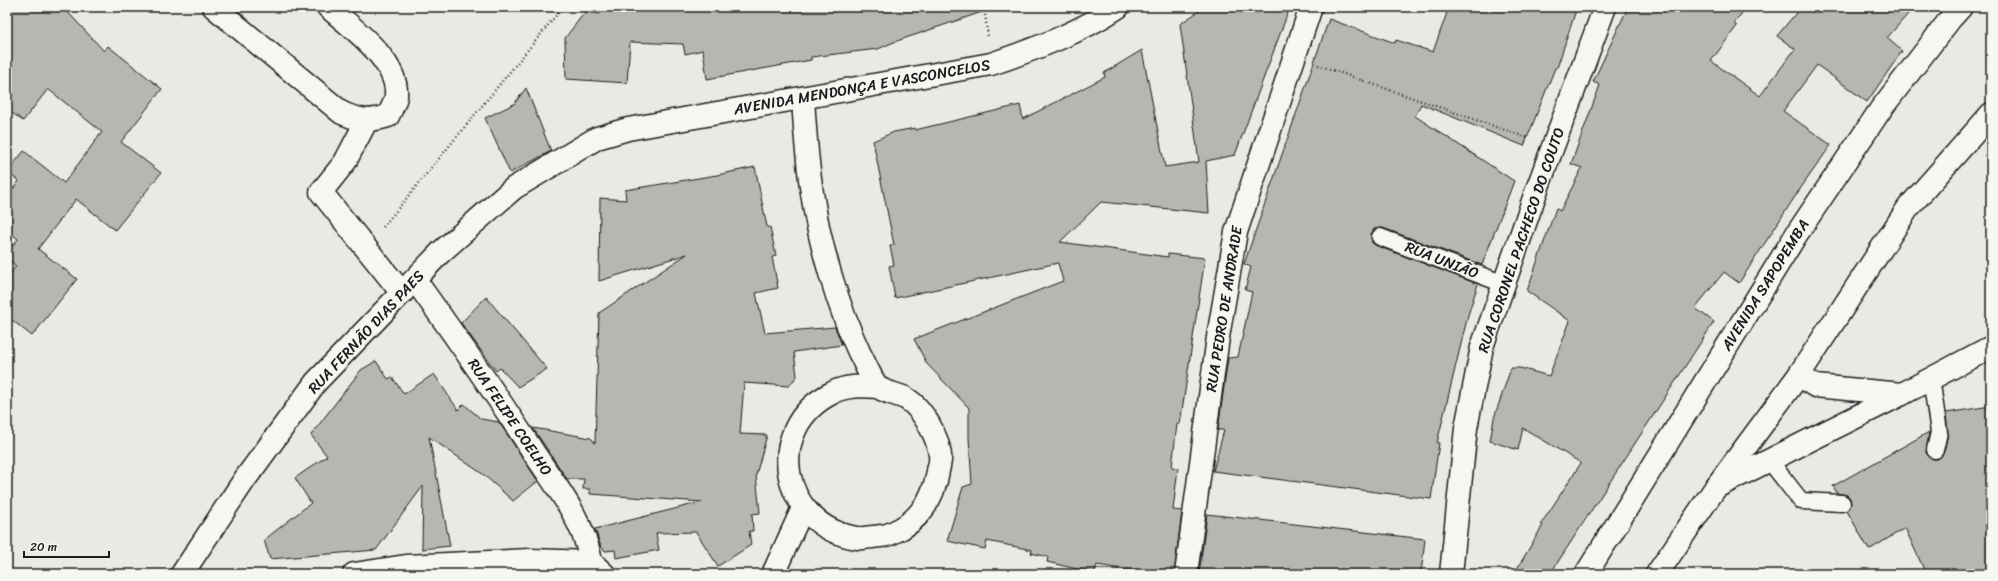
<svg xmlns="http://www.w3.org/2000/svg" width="1998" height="581" font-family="Sriracha,sans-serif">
	<rect width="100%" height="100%" fill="#e9e9e5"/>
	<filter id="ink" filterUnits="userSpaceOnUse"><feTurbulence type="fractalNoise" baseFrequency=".025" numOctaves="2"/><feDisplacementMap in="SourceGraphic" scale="8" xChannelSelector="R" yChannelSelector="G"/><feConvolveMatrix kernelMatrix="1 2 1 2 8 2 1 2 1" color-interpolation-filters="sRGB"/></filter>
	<g filter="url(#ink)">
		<!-- building -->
		<g fill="#b6b6b3" stroke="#1c1c1c">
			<path d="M7,7H63L104,51L108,46L162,89L121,142L161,173L115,230L76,199L38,249L77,279L32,336L7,316V278L16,266L7,258V253L18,239L7,230V197L19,181L7,172L24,151L64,183L102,132L48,89L23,121L7,109Z"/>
			<path d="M601,7H985V11L894,42L878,49L811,57V60L707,79L703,50L685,54L683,44L630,42L627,83L566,79L565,38L585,12L600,14Z"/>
			<path d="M1205,7H1290L1235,155L1206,161L1209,213L1101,202L1060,242L1168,257V254L1205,258L1180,424H1177L1172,467L1178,468L1173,510L1182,511L1174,574H1153L1097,565L1094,573L1047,562L1048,557L1031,553L1032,550L987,541L985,549L947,541L963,487L972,484L969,438V408L927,364L914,339L1063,281L1058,263L895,298L889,266L894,265L890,246L894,245L873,141L894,132L915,128V130L1020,105L1023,119L1105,77L1104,73L1142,50L1165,167L1199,162L1180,24Z"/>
			<path d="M1449,7H1577L1557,68H1555L1524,146L1421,104L1415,116L1514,181L1482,265L1383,228L1374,229L1371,234L1372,243L1377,246L1478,284L1468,315L1437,443H1439L1431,499L1213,471L1224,430H1218L1228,358L1238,357L1252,292L1245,290L1251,267L1244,264L1329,19L1395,43L1396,40L1433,52Z"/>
			<path d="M1628,7H1746L1734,24L1737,26L1711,61L1760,96L1795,49L1777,36L1801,7H1914L1887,38L1902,51L1867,102L1817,65L1783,111L1831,145L1798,192L1739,283L1724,272L1695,308L1714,322L1550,574H1514L1543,525L1541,524L1581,463L1523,428L1518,450L1490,441L1494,418L1511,368H1520L1549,376L1570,321L1527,291L1556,208L1560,211L1582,168L1571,164L1600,85L1593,82Z"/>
			<path d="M526,88L551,151L510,173L485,118L514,104Z"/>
			<path d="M755,167L767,227H770L776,256L772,257L778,288L756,293L765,333L835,327L842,345L794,352L797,376L789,386L744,383L740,434L767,435L756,475L760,513L752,514L753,531H749L751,545L718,566L696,532L656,533L659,550L616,558L615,550L605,551L601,547L595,529L702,502L590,494V489H583L584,479H567L533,428L591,438L595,443L599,313L687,254L599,281L600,198L626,200L625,190L717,175Z"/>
			<path d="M486,297L547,369L518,387L500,368L496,371L461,323Z"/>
			<path d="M376,361L388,379L392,377L404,394L434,374L458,410L464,404L481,419L499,422L538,481L513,501L484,475L429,437L450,546L422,549L423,486L376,550L270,559L264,540L311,503L295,478L327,456L311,435L361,370Z"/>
			<path d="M1991,406V574H1926L1905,528L1869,550L1847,511L1851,504L1850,498L1847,495L1837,493L1833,486L1929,432L1926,453L1933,459H1938L1944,452L1948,434L1946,413Z"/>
			<path d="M1207,514L1425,539L1421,574H1199Z"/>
		</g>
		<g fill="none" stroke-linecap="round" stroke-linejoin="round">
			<!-- lane casing -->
			<g stroke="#1c1c1c" stroke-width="19">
				<g id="lane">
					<path d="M1380,237L1504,284"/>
					<path d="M1931,378L1939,432L1935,450"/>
					<path d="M1769,460L1801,501L1842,503"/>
				</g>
			</g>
			<!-- street casing -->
			<g stroke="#1c1c1c" stroke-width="25">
				<g id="street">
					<path d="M214,7L342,113C361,121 368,122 388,116C391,110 395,103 396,96C399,61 351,27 328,7"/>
					<path d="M803,98C805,132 807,165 813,199C820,246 839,309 859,352C864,361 872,381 878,387C885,393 899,394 907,399C923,409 938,437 940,455C941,460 939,466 938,471C934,498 919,522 892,533C887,536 879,536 873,537C868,537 862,539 857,538C780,526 762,428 832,393C846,385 863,386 878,387"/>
					<path d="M367,120L345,162L321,192L402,293"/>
					<path d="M415,280C456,337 496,394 534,453C556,486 585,522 591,562"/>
					<path d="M1799,375L1815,386L1902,394"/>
					<path d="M1716,487L1902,394L1991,347"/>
					<path d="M182,574L245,479L316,382L441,252L514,188L597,138L628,129L991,64C1035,49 1079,33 1118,7"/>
					<path d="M354,574L406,566L530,560L591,562L604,574"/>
					<path d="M773,574L803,508"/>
					<path d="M1186,574L1218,337L1236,232L1311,7"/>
					<path d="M1451,574L1466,428L1482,347L1536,192L1605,7"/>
					<path d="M1586,574L1796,235L1881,109L1951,18L1961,7"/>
				</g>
			</g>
			<!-- secondary casing -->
			<g stroke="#1c1c1c" stroke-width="25">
				<path id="secondary" d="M1657,574L1716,487L1799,375L1908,208L1991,114"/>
			</g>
			<!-- path -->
			<g stroke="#1c1c1c" stroke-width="2.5" stroke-dasharray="1 3" stroke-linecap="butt">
				<path d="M984,7L988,37"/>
				<path d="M1318,65L1528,138"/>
				<path d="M383,227L563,7"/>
			</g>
			<!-- lane -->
			<use href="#lane" stroke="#f6f6f2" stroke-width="16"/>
			<!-- street -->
			<use href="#street" stroke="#f6f6f2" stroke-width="22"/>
			<!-- secondary -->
			<use href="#secondary" stroke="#f6f6f2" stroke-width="22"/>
		</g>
	</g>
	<g text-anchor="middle" stroke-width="3" stroke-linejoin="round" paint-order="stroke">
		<!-- street labels -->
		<g font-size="15" fill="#1c1c1c" stroke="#f6f6f2">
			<text transform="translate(862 87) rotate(-10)" y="5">AVENIDA MENDONÇA E VASCONCELOS</text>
			<text transform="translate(1521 240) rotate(-71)" y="5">RUA CORONEL PACHECO DO COUTO</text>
			<text transform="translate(1442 260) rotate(21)" y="5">RUA UNIÃO</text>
			<text transform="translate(1765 285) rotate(-58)" y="5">AVENIDA SAPOPEMBA</text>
			<text transform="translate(1224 309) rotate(-81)" y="5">RUA PEDRO DE ANDRADE</text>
			<text transform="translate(366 332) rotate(-47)" y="5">RUA FERNÃO DIAS PAES</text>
			<text transform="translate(510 417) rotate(56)" y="5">RUA FELIPE COELHO</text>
		</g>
	</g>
	<!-- margin -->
	<rect width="1998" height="581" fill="none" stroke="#f6f6f2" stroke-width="24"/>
	<rect x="12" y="12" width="1974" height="557" fill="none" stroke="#1c1c1c" stroke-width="1.5" filter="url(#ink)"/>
	<!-- scale -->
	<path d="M24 551v6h85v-6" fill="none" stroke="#1c1c1c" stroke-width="2"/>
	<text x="30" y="551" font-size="12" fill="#1c1c1c" stroke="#f6f6f2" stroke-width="3" paint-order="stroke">20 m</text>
</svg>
